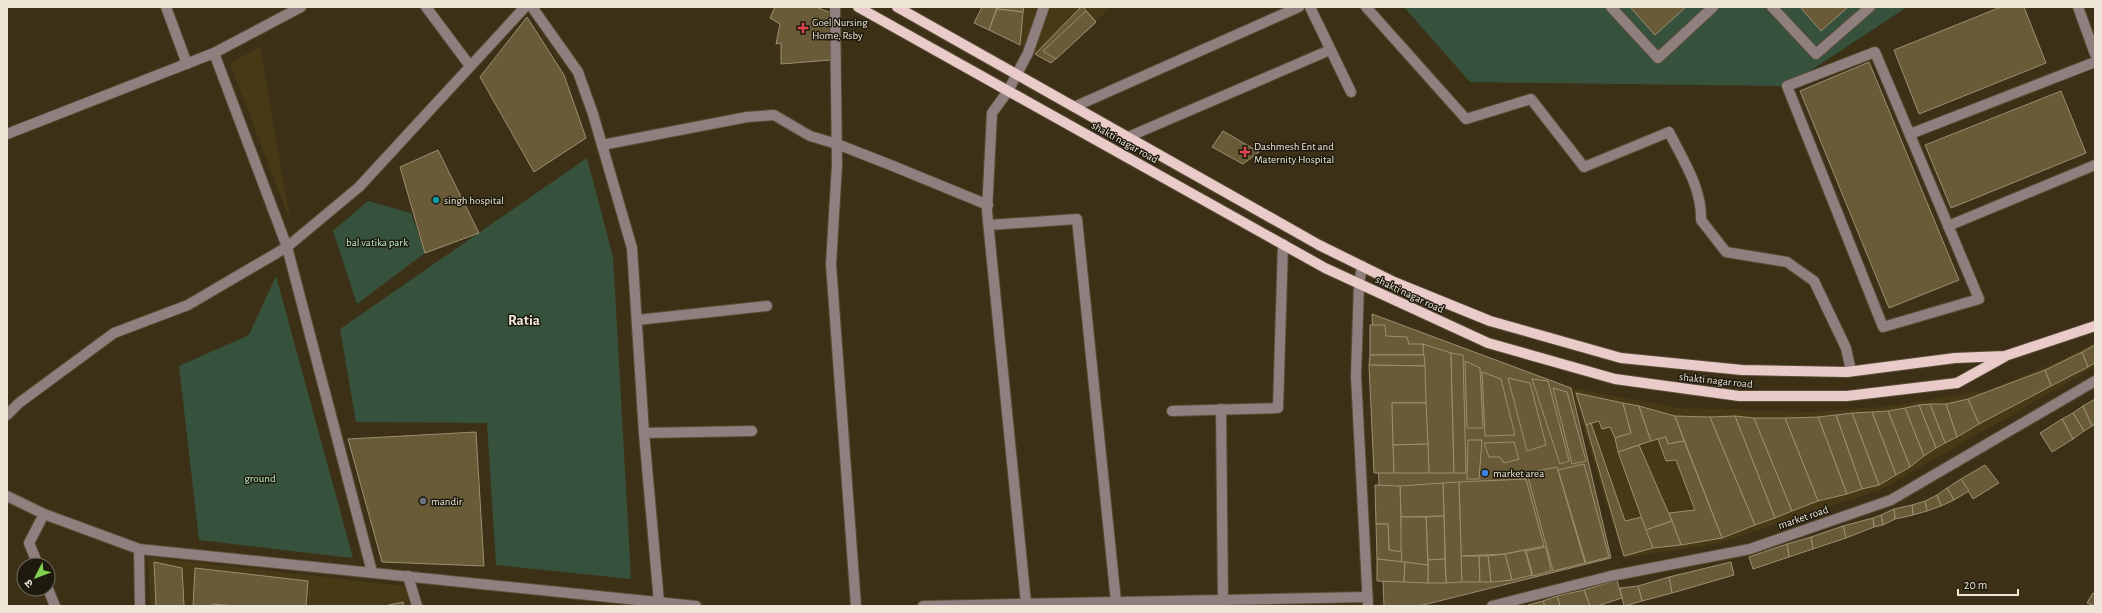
<svg xmlns="http://www.w3.org/2000/svg" width="2102" height="613" font-family="'Alegreya Sans','Noto Sans Devanagari',sans-serif">
	<rect width="100%" height="100%" fill="#3c3117"/>
	<!-- built -->
	<g fill="#473816">
		<path d="M982,7H1111L1051,63L1020,45L974,23Z"/>
		<path d="M260,47L291,224L230,63Z"/>
		<path d="M2095,342V367L1880,490L1716,544L1623,558L1571,388L1680,408L1814,412L1890,406L1988,390L2060,361Z"/>
		<path d="M148,557L404,586L410,606H150Z"/>
	</g>
	<!-- green -->
	<g fill="#37523c">
		<path d="M1404,7H1907L1787,86L1470,82Z"/>
		<path d="M587,158L613,257L631,579L496,565L487,423L356,422L340,329Z"/>
		<path d="M368,201L411,213L425,253L357,304L333,231Z"/>
		<path d="M276,276L353,558L199,540L179,366L249,335Z"/>
	</g>
	<!-- building -->
	<g fill="#695a38" stroke="#9c8f72">
		<path d="M775,7H816L831,13L830,60L781,64V43L776,44L780,24L770,18Z"/>
		<path d="M982,7H997L989,30L974,23Z"/>
		<path d="M997,7H1024L1023,12L997,9Z"/>
		<path d="M1081,7H1083L1096,22L1051,63L1035,54Z"/>
		<path d="M1630,7H1686L1655,35Z"/>
		<path d="M1800,7H1848L1821,31Z"/>
		<path d="M2001,7H2024L2046,63L1919,114L1894,50Z"/>
		<path d="M997,9L1023,12L1020,45L989,30Z"/>
		<path d="M1086,11L1096,22L1056,59L1043,51Z"/>
		<path d="M527,17L564,75L586,138L534,172L480,77Z"/>
		<path d="M1869,62L1959,280L1889,308L1800,91Z"/>
		<path d="M2061,91L2086,153L1951,208L1925,145Z"/>
		<path d="M1223,131L1259,152L1243,164L1212,147Z"/>
		<path d="M438,150L479,233L425,253L400,167Z"/>
		<path d="M1372,314L1571,388L1611,558L1419,606H1384Z"/>
		<path d="M1370,325H1385L1386,336L1407,337L1409,344H1423L1424,355H1370Z"/>
		<path d="M1423,344L1451,353L1454,473H1429Z"/>
		<path d="M2095,345V363L2088,367L2082,352Z"/>
		<path d="M2082,352L2088,367L2051,386L2045,370Z"/>
		<path d="M1451,353L1463,355L1466,473H1454Z"/>
		<path d="M1370,355H1424L1425,366L1369,365Z"/>
		<path d="M1465,361L1480,368L1483,428H1467Z"/>
		<path d="M1369,365L1425,366L1426,403H1392L1394,473H1374Z"/>
		<path d="M2045,370L2051,386L1979,424L1968,399Z"/>
		<path d="M1482,372L1501,379L1515,435L1485,436Z"/>
		<path d="M1508,378L1530,383L1546,445L1527,451Z"/>
		<path d="M1532,379L1548,381L1569,461L1560,464Z"/>
		<path d="M1553,388L1567,392L1586,461L1572,464Z"/>
		<path d="M1576,393L1623,403L1631,433L1615,438L1610,427L1602,429L1599,421L1586,425Z"/>
		<path d="M1968,399L1979,424L1957,437L1946,404Z"/>
		<path d="M2095,399V424L2092,426L2083,406Z"/>
		<path d="M1392,403H1426L1428,444L1393,445Z"/>
		<path d="M1623,403L1639,406L1651,441L1618,452L1615,438L1631,433Z"/>
		<path d="M1930,404H1946L1957,437L1945,443Z"/>
		<path d="M1930,404L1945,443L1936,448L1919,405Z"/>
		<path d="M1919,405L1936,448L1924,456L1905,408Z"/>
		<path d="M1639,406L1675,416L1684,441L1668,444L1666,437L1651,441Z"/>
		<path d="M2083,406L2092,426L2084,431L2073,413Z"/>
		<path d="M1905,408L1924,456L1910,467L1888,411Z"/>
		<path d="M1888,411L1910,467L1896,475L1872,412Z"/>
		<path d="M1872,412L1896,475L1879,485L1852,413Z"/>
		<path d="M1852,413L1879,485L1862,489L1836,415Z"/>
		<path d="M2073,413L2084,431L2073,439L2062,419Z"/>
		<path d="M1836,415L1862,489L1847,494L1818,417Z"/>
		<path d="M1675,416L1710,417L1755,525L1722,538Z"/>
		<path d="M1735,416L1754,418L1792,511L1775,518Z"/>
		<path d="M1735,416L1775,518L1755,525L1710,417Z"/>
		<path d="M1818,417L1847,494L1818,501L1785,418Z"/>
		<path d="M1754,418H1785L1818,501L1792,511Z"/>
		<path d="M2062,419L2073,439L2052,452L2040,433Z"/>
		<path d="M1591,423L1625,521L1642,517L1653,548L1624,556L1586,425Z"/>
		<path d="M476,432L484,566L382,562L348,439Z"/>
		<path d="M1666,437L1668,444L1684,441L1722,538L1681,545L1669,513L1695,510L1676,460L1666,461L1658,439Z"/>
		<path d="M1468,440H1482L1479,479H1467Z"/>
		<path d="M1514,442L1519,459L1504,463L1500,457H1489L1484,443Z"/>
		<path d="M1428,444L1429,473H1394L1393,445Z"/>
		<path d="M1639,445L1672,521L1646,530L1618,452Z"/>
		<path d="M1584,464L1609,557L1586,563L1558,470Z"/>
		<path d="M1985,465L1999,483L1973,499L1961,479Z"/>
		<path d="M1557,467L1585,563L1553,571L1527,473Z"/>
		<path d="M1526,479L1544,546L1505,554L1461,556L1459,482Z"/>
		<path d="M1961,479L1969,491L1954,500L1947,488Z"/>
		<path d="M1459,482L1462,582L1446,583L1443,483Z"/>
		<path d="M1443,483L1444,516L1401,517L1400,486Z"/>
		<path d="M1375,485L1400,486L1402,552L1389,550L1388,524H1376Z"/>
		<path d="M1947,488L1954,500L1941,506L1937,495Z"/>
		<path d="M1937,495L1941,506L1927,511L1925,501Z"/>
		<path d="M1925,501L1927,511L1913,515L1912,505Z"/>
		<path d="M1912,505L1913,515L1895,519L1894,509Z"/>
		<path d="M1894,509L1895,519L1883,525L1881,515Z"/>
		<path d="M1881,515L1883,525L1874,527L1873,518Z"/>
		<path d="M1444,516L1445,559L1428,560L1426,517Z"/>
		<path d="M1401,517H1426L1428,565L1401,562Z"/>
		<path d="M1873,518L1874,527L1846,538L1843,526Z"/>
		<path d="M1672,521L1681,545L1653,548L1646,530Z"/>
		<path d="M1376,524H1388L1389,550L1402,552L1401,562L1377,559Z"/>
		<path d="M1843,526L1846,538L1813,549L1811,537Z"/>
		<path d="M1811,537L1813,549L1789,557L1787,544Z"/>
		<path d="M1787,544L1789,557L1753,569L1749,557Z"/>
		<path d="M1546,547L1551,571L1533,576L1526,551Z"/>
		<path d="M1525,550L1532,575L1512,580L1505,554Z"/>
		<path d="M1505,554L1512,580L1491,582L1488,556Z"/>
		<path d="M1461,556H1479L1480,582H1462Z"/>
		<path d="M1479,556H1488L1491,582H1480Z"/>
		<path d="M1377,559L1405,562L1404,582L1377,581Z"/>
		<path d="M1445,559L1446,583H1428V560Z"/>
		<path d="M154,562L182,568L184,606H156Z"/>
		<path d="M1405,562L1428,565V583L1404,582Z"/>
		<path d="M1731,562L1734,575L1672,593L1669,577Z"/>
		<path d="M195,568L308,581L306,606H236L212,604V606H193Z"/>
		<path d="M1669,577L1672,593L1642,601L1638,586Z"/>
		<path d="M1617,580L1622,598L1597,606H1590L1584,590Z"/>
		<path d="M1638,586L1642,601L1624,606L1620,588Z"/>
		<path d="M1584,590L1590,606H1560L1557,596Z"/>
		<path d="M2093,593L2095,595V606L2087,603Z"/>
		<path d="M1557,596L1560,606H1545L1543,601Z"/>
		<path d="M1543,601L1545,606H1529L1528,605Z"/>
		<path d="M403,602L404,606H384Z"/>
	</g>
	<g fill="none" stroke-linecap="round" stroke-linejoin="round">
		<!-- minor casing -->
		<g stroke="#584e36" stroke-width="12">
			<g id="minor">
				<path d="M166,7L187,64"/>
				<path d="M426,7L470,66"/>
				<path d="M532,7L578,72L593,114L632,248L644,433L659,602"/>
				<path d="M835,7L837,165L831,264L856,606"/>
				<path d="M1310,7L1351,92"/>
				<path d="M1366,7L1466,119L1531,99L1584,167L1669,132C1683,160 1702,188 1701,220L1726,252L1787,262L1814,281L1846,348L1851,371"/>
				<path d="M1611,7L1658,58L1713,7"/>
				<path d="M1772,7L1816,54L1870,7"/>
				<path d="M2078,7L2095,54"/>
				<path d="M1875,52L1979,299L1883,327L1787,86Z"/>
				<path d="M214,53L287,247L372,572"/>
				<path d="M1074,107L1299,7"/>
				<path d="M7,134L214,53L301,7"/>
				<path d="M1910,134L2095,62"/>
				<path d="M1128,137L1330,50"/>
				<path d="M602,145L747,117L774,115L810,136L837,144L893,166L988,205"/>
				<path d="M989,225L1077,219L1116,602"/>
				<path d="M1948,226L2095,165"/>
				<path d="M1362,266L1359,284L1356,376L1368,606"/>
				<path d="M637,320L767,306"/>
				<path d="M1221,409L1223,600"/>
				<path d="M1172,411L1278,408L1283,244"/>
				<path d="M7,415L19,403L114,333L188,305L287,247L359,187L525,7"/>
				<path d="M644,433L752,431"/>
				<path d="M7,496L44,514L139,549L696,606"/>
				<path d="M139,549L140,606"/>
				<path d="M38,565L29,543L44,514"/>
				<path d="M408,576L417,606"/>
				<path d="M48,589L55,606"/>
				<path d="M1026,603L987,211L992,113L1008,91L1028,53L1044,7"/>
				<path d="M923,606L1366,597"/>
				<path d="M1492,606L1611,576L1750,549L1891,500L2095,381"/>
			</g>
		</g>
		<!-- major casing -->
		<g stroke="#584e36" stroke-width="12">
			<g id="major">
				<path d="M858,7L1325,268L1488,343L1615,379L1739,396H1847L1957,383L2004,357"/>
				<path d="M897,7L1319,245L1394,282L1490,321L1621,358L1742,370L1847,372L1955,358L2005,356L2095,326"/>
			</g>
		</g>
		<!-- minor -->
		<use href="#minor" stroke="#8f7f7e" stroke-width="10"/>
		<!-- major -->
		<use href="#major" stroke="#ebcbca" stroke-width="10"/>
	</g>
	<!-- markers -->
	<g fill="#e0444e" stroke="#1f1a0e" stroke-width="1.5">
		<path d="M801 22h4v4h4v4h-4v4h-4v-4h-4v-4h4z"/>
		<path d="M1243 146h4v4h4v4h-4v4h-4v-4h-4v-4h4z"/>
	</g>
	<circle fill="#0f9aa8" stroke="#1f1a0e" stroke-width="1.5" cx="436" cy="200" r="4"/>
	<circle fill="#3f7fe0" stroke="#1f1a0e" stroke-width="1.5" cx="1485" cy="473" r="4"/>
	<circle fill="#6b7280" stroke="#1f1a0e" stroke-width="1.5" cx="423" cy="501" r="4"/>
	<g text-anchor="middle" stroke-width="3" stroke-linejoin="round" paint-order="stroke">
		<!-- poi labels -->
		<g font-size="11" fill="#eee6d7" stroke="#1f1a0e" text-anchor="start">
			<text x="812" y="26">Goel Nursing<tspan x="812" dy="13">Home, Rsby</tspan></text>
			<text x="1254" y="150">Dashmesh Ent and<tspan x="1254" dy="13">Maternity Hospital</tspan></text>
			<text x="444" y="204">singh hospital</text>
			<text x="1493" y="477">market area</text>
			<text x="431" y="505">mandir</text>
		</g>
		<!-- street labels -->
		<g font-size="11" fill="#eee6d7" stroke="#1f1a0e">
			<text transform="translate(1125 142) rotate(29)" y="4">shakti nagar road</text>
			<text transform="translate(1410 294) rotate(25)" y="4">shakti nagar road</text>
			<text transform="translate(1716 380) rotate(6)" y="4">shakti nagar road</text>
			<text transform="translate(1803 517) rotate(-19)" y="4">market road</text>
		</g>
		<!-- park labels -->
		<g font-size="11" fill="#bdf3c5" stroke="#1f1a0e">
			<text x="377" y="246">bal vatika park</text>
			<text x="260" y="482">ground</text>
		</g>
		<!-- district labels -->
		<g font-size="15" font-weight="bold" fill="#eee6d7" stroke="#1f1a0e">
			<text x="524" y="325">Ratia</text>
		</g>
	</g>
	<!-- border -->
	<rect width="2102" height="613" fill="none" stroke="#eee6d7" stroke-width="16"/>
	<!-- north arrow -->
	<g transform="translate(36 577) rotate(228)"><circle r="19" fill="#1f1a0e" stroke="#726c5e"/>
	<path d="M0-3L7 15L0 10L-7 15Z" fill="#80d051"/>
	<text y="-6" font-size="11" font-weight="bold" text-anchor="middle" fill="#eee6d7">उ</text>
	</g>
	<!-- scale -->
	<path d="M1958 589v6h60v-6" fill="none" stroke="#eee6d7" stroke-width="2"/>
	<text x="1964" y="589" font-size="12" fill="#eee6d7" stroke="#1f1a0e" stroke-width="3" paint-order="stroke">20 m</text>
</svg>
